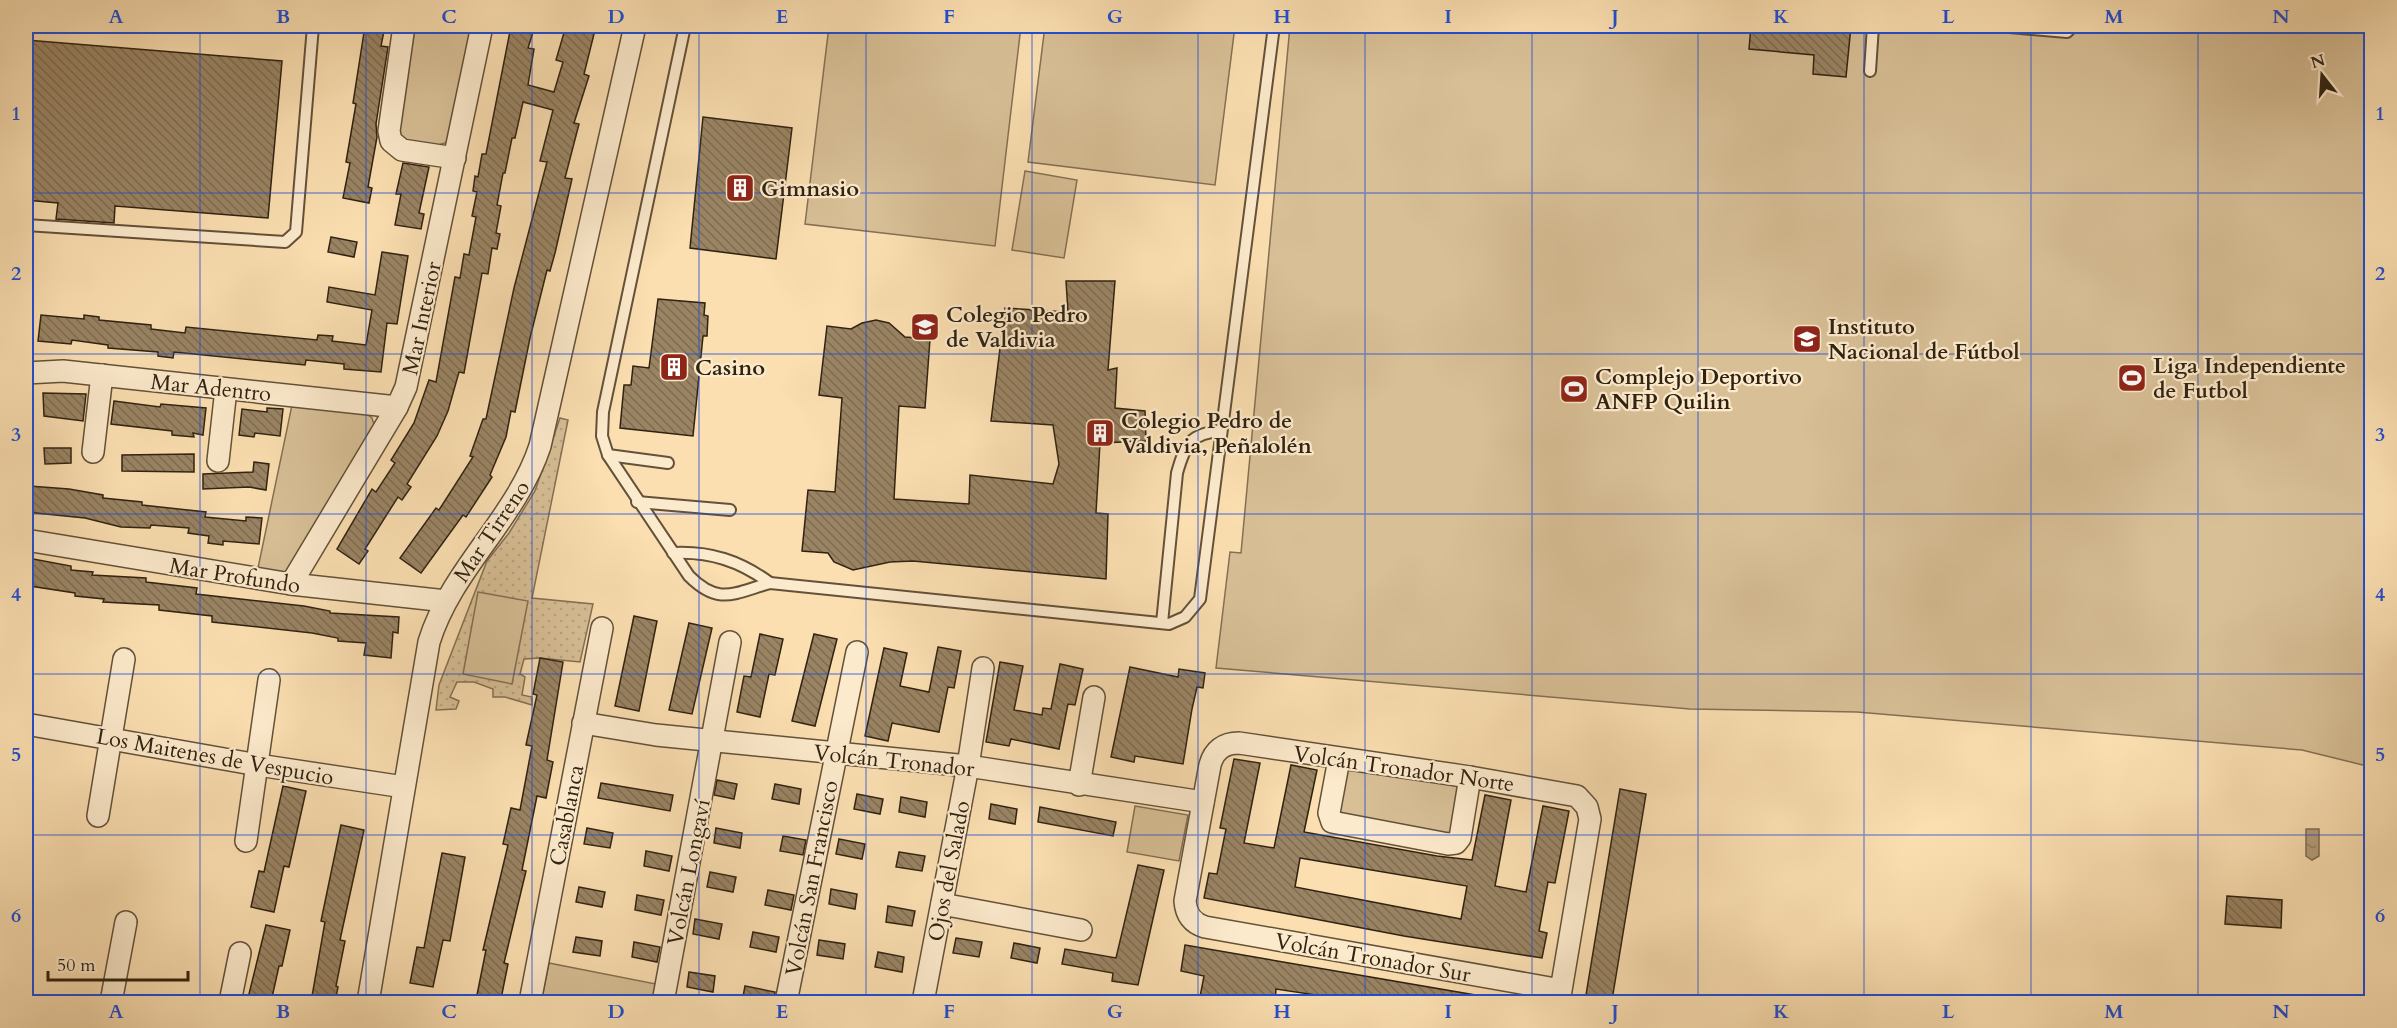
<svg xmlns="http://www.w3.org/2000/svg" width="2397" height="1028" font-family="Cardo,serif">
	<defs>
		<pattern id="grass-dots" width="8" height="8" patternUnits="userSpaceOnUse" patternTransform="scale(1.5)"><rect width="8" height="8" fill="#d8bf96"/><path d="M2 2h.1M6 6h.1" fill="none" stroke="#baa480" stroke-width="1.8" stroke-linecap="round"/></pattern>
		<pattern id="water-ripples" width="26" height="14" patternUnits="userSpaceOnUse" patternTransform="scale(1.5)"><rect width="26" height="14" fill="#b69f7b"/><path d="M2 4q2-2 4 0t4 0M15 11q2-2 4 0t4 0" fill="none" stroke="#948163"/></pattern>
		<pattern id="building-back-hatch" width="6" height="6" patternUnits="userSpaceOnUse" patternTransform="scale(1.5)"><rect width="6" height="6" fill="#9a8464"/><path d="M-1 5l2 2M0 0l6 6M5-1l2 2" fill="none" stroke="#7e6c51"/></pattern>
	</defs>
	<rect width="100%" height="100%" fill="#fbdfb1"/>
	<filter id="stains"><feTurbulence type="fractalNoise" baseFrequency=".00333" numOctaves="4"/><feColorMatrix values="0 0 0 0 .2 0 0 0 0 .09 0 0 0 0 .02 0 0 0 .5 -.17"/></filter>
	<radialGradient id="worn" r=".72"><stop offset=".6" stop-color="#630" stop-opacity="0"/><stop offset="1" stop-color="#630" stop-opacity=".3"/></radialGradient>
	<!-- grass -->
	<path fill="url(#grass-dots)" stroke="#847054" stroke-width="1.5" d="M560,418L568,420L532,598L593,604L580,662L540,658L524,659L520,674L525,677L522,695L532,697V705L505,697H493V689L474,682H457L450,697L459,701L456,709L436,710L439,685L487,561L509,533L535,491Z"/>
	<!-- park -->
	<g fill="#d8bf96" stroke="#847054" stroke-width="1.5">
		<path d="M410,26H473L448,142L435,146L403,142L396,131Z"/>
		<path d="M829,26H1021L995,246L805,224Z"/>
		<path d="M1045,26H1235L1215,185L1028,162Z"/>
		<path d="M1290,26H2371V767L2302,750L1857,712L1690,709L1216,668L1230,552L1241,553Z"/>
		<path d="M1025,171L1077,180L1064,258L1012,250Z"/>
		<path d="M292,405L364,412L372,418L375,428L289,570L282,573L258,568Z"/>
		<path d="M478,592L528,601L512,684L463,674Z"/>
		<path d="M1343,768L1462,787L1453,837L1334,812Z"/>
		<path d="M1135,806L1188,815L1179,861L1127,852Z"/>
		<path d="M549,963L661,985L658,1002H541Z"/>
	</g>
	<!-- water -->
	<path fill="url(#water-ripples)" stroke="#806d51" stroke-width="1.5" d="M2306,829H2319V856L2312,860L2306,856Z"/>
	<!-- building -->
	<g fill="url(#building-back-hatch)" stroke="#302211" stroke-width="1.5" fill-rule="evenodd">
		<path d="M365,26H385L381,46L388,47L376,124L377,137L368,187L372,188L369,203L343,198L350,163L346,162L356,104L353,103Z"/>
		<path d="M511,26H535L528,48L534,49L528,85L554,92L563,62L556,60L566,26H596L584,74L589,76L574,123L579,124L565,178L572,179L555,253L550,271L547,270L530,338L515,412L511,411L506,437L490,475L492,477L466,517L463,515L421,573L400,558L436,508L439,510L473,457L470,456L483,419H486L514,288L547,162L540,161L553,110L523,102L515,138H512L505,173H503L497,205L501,206L496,233L500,234L497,249L492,248L488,274L482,273L464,373L459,372L448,411L437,436L407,484L411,487L402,500L398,497L365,549L368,551L359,564L337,549L372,489L376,492L395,463L391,460L414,423L429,380L436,382L455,277L460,278L464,254L469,255L476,217L472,216L477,192L473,191L475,176L478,177L482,154H486Z"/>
		<path d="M1751,26H1851L1846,77L1813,74L1814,55L1749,49Z"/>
		<path d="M26,40L282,61L268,218L115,206L114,223L56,219L58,203L26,200Z"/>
		<path d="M703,117L792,128L776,259L690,248Z"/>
		<path d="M403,163L429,167L419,213L424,214L421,229L395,225L401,194H396Z"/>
		<path d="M331,237L357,242L354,257L328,252Z"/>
		<path d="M382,252L408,256L397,324L387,323L381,372L344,369V364L306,360L305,365L174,352L173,358L158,356V352L108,348V345L72,340L71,344L38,341L41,315L84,319V315L99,317V320L151,325V329L185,333L186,327L317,340L318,335L333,336L332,341L366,345L372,310L327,302L329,287L375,295Z"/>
		<path d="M1066,281H1115L1108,370L1117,368L1115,408L1145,411L1146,441L1100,443L1096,513L1108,514L1106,579L913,561L890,562L853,570L834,562L828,553L802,551L808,490L835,492L842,398L819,395L827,326L851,329L862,323L876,320L889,323L905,337L930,339L925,408L899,406L894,499L969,504L970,475L1053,484L1059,464L1053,425L991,421L1005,308L1068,312Z"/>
		<path d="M658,299L705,303L704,315L708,316L707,336H703L693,436L620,428L624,385H631L633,366L649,368Z"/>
		<path d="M43,393L86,394L83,421L44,416Z"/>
		<path d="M114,401L160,407L161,404L206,408L203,435L193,433L194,437L172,435V431L111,424Z"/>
		<path d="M267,408L283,409L280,436L255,433L254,437L239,435L242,409L267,412Z"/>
		<path d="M44,448H71V463L45,464Z"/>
		<path d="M194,454V472L122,471V455Z"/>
		<path d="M254,462L269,464L266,490L249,487L203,489V474L253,472Z"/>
		<path d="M29,486L69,489L103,495V498L142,502V505L206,512L205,517L246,521V517L262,518L259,544L223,541V545L208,543L209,536L188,533L189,528L151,525L150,528L121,527L85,518L26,512Z"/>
		<path d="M33,559L71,566V570L93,572L92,575L146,578V582L197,588L196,594L304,606L330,611V613L399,617L398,633L393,632L391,658L364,655L366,643L338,641V638L312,633L212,622V616L159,610V605L103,602L104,599L75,596V593L30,586Z"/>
		<path d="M634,616L657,621L639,711L615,706Z"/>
		<path d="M689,623L712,628L692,714L669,710Z"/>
		<path d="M760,634L783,639L775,675L769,674L760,717L737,712L744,676L751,677Z"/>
		<path d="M814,634L837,639L815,726L792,721Z"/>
		<path d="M938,647L961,651L954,688L948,687L939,732L892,723L888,741L865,736L884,648L907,653L900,686L929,692Z"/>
		<path d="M540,658L563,662L547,760L553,762L546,798L537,796L522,870L526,871L504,963L508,964L501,999L477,995L486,950H483L508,845L503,844L511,808L520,810L532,746L526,745L537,695L533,694Z"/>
		<path d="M1000,662L1023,666L1014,710L1042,715L1043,708L1051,709L1060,664L1083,669L1075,705L1068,704L1059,749L1011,739L1009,746L986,742Z"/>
		<path d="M1130,667L1178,677L1179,669L1205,673L1203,688L1197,687L1192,709L1183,764L1135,756L1134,762L1111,757Z"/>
		<path d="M1234,759L1260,763L1244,843L1274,848L1291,765L1317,770L1304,832L1437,856L1472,860L1485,795L1511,800L1495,886L1526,892L1543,806L1569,811L1555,883L1548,882L1539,931L1547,933L1542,958L1404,936L1204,898L1209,873L1217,874L1226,829L1220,828ZM1300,858L1467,886L1461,919L1295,887Z"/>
		<path d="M717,780L737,784L734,799L714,795Z"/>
		<path d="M601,783L673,795L670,811L598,798Z"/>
		<path d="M775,784L801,789L799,804L772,799Z"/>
		<path d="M283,786L306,791L289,867L284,866L274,912L251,907L259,871L264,872Z"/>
		<path d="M1620,789L1646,794L1612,1000L1586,995Z"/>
		<path d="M857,794L883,799L880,814L854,809Z"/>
		<path d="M901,797L927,802L925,817L899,812Z"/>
		<path d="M991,804L1017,809L1015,824L989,819Z"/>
		<path d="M1040,807L1116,822L1113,836L1038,822Z"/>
		<path d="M341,825L364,830L340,940L345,941L336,986L338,987L335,1002H311L325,922L321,921Z"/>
		<path d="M587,828L613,833L610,848L584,844Z"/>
		<path d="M716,828L742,833L740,848L714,843Z"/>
		<path d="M783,836L806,840L803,855L780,851Z"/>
		<path d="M839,839L865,844L862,859L836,854Z"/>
		<path d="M646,851L672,856L669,871L644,866Z"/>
		<path d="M899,852L925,856L922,871L896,867Z"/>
		<path d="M442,853L465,857L450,941L443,940L433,987L410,983L417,947L424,948Z"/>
		<path d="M1138,865L1164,870L1138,985L1112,981L1113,973L1062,964L1065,949L1116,958Z"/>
		<path d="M710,872L736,877L733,892L707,887Z"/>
		<path d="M579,887L605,892L602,907L576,902Z"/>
		<path d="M831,889L857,894L855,909L829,904Z"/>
		<path d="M768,890L794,895L791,910L765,905Z"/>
		<path d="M637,895L664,900L661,915L635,910Z"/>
		<path d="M2227,896L2282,900L2281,928L2225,924Z"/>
		<path d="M888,906L915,911L912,926L886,922Z"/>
		<path d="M695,919L722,924L719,939L693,934Z"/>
		<path d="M266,925L290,930L282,966H279L271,1002H247Z"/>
		<path d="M753,932L779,937L776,952L750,947Z"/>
		<path d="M576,937L602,941L600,956L573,952Z"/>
		<path d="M956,938L982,942L979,957L953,953Z"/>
		<path d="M819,940L845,944L843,959L817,955Z"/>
		<path d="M634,942L660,947L657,962L632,957Z"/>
		<path d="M1014,943L1040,948L1037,963L1011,958Z"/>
		<path d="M1185,945L1475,995V1002H1363L1276,989L1275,1002H1199L1204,976L1181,971Z"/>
		<path d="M878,952L904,957L902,972L875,967Z"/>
		<path d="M689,972L715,976L713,992L687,987Z"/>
		<path d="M745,986L775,992L774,1002H742Z"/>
	</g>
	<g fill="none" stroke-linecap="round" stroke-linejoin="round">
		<!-- lane casing -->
		<g stroke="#635139" stroke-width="14">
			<g id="lane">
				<path d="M685,26L603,412L602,436L608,455L689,576C719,606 734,593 770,583L1169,624L1185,617L1200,599L1274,26"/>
				<path d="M1998,26L2067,32L2073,26"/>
				<path d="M1870,71L1873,26"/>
				<path d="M26,225L285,242L296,232L313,26"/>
				<path d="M608,455L668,463"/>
				<path d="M637,502L730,510"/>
				<path d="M673,553C710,551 740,561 770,583"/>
				<path d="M1162,623L1177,473C1185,445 1190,433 1221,431"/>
			</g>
		</g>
		<!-- street casing -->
		<g stroke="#635139" stroke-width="24">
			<g id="street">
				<path d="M404,26L389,131L391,141L402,150L455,158"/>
				<path d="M26,373L63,371L397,407"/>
				<path d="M93,452L102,375"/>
				<path d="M218,461L226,389"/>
				<path d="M26,540L291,584L446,601"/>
				<path d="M291,584L397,407L406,387L482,26"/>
				<path d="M583,723L656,735L968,766L1203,802"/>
				<path d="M26,724L258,765L404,787"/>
				<path d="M1339,759L1329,813L1332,822L1448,844L1456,843L1460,838L1470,777"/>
				<path d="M1079,785L1094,697"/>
				<path d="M98,816L124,659"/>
				<path d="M246,841L269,680"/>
				<path d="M942,904L1081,930"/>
				<path d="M111,1002L126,922"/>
				<path d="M230,1002L240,953"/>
				<path d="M368,1002L429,642C452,568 516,519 540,446L635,26"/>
				<path d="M530,1002L602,628"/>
				<path d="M663,1002L730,642"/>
				<path d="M786,1002L857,652"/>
				<path d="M923,1002L968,766L983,668"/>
				<path d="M1559,1002L1590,819L1587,807L1577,796L1470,777L1239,743C1224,743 1214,750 1210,765L1185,901C1186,914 1192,923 1205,927L1561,990"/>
			</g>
		</g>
		<!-- lane -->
		<use href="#lane" stroke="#fceacc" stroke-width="10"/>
		<!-- street -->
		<use href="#street" stroke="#fceacc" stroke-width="21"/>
	</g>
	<!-- grid -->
	<path fill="none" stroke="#1d4ed8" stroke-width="1.5" stroke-opacity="0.55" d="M200,26V1002M366,26V1002M532,26V1002M699,26V1002M866,26V1002M1032,26V1002M1198,26V1002M1365,26V1002M1532,26V1002M1698,26V1002M1864,26V1002M2031,26V1002M2198,26V1002M26,193H2372M26,354H2372M26,514H2372M26,674H2372M26,835H2372"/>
	<!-- icons -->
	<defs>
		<g id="building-square" transform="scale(1.5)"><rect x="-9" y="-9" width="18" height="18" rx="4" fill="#8f2418" stroke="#fceacc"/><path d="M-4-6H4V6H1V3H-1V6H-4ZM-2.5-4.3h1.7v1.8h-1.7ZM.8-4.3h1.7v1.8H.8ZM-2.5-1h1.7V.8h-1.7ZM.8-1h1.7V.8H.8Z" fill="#fff"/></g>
		<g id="school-square" transform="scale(1.5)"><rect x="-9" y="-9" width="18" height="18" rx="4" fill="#8f2418" stroke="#fceacc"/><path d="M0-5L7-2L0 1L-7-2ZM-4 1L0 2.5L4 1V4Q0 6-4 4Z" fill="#fff"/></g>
		<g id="university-square" transform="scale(1.5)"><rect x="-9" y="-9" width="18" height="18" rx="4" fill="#8f2418" stroke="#fceacc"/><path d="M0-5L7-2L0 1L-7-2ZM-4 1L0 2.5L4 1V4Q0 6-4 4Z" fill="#fff"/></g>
		<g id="stadium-square" transform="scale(1.5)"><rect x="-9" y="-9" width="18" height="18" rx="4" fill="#8f2418" stroke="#fceacc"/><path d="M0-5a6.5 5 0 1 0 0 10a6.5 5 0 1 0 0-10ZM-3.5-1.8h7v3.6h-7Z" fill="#fff"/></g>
	</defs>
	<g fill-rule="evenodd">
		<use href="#building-square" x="740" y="188"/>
		<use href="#school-square" x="925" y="327"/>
		<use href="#university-square" x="1807" y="339"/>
		<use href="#building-square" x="674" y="367"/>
		<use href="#stadium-square" x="2132" y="378"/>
		<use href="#stadium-square" x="1574" y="389"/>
		<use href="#building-square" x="1100" y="433"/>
	</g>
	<g text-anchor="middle" stroke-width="4.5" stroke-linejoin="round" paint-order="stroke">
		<!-- poi labels -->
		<g font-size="22" font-weight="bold" fill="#302211" stroke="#fceacc" text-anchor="start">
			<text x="761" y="196">Gimnasio</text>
			<text x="946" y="322">Colegio Pedro<tspan x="946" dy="25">de Valdivia</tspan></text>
			<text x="1828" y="334">Instituto<tspan x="1828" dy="25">Nacional de Fútbol</tspan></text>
			<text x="2153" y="373">Liga Independiente<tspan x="2153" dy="25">de Futbol</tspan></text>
			<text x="695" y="375">Casino</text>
			<text x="1595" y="384">Complejo Deportivo<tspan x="1595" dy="25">ANFP Quilin</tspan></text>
			<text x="1121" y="428">Colegio Pedro de<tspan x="1121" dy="25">Valdivia, Peñalolén</tspan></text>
		</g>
		<!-- street labels -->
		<g font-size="22" fill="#302211" stroke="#fceacc">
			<text transform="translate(421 318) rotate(-78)" y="8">Mar Interior</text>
			<text transform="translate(211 387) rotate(6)" y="8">Mar Adentro</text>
			<text transform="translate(491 531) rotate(-56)" y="8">Mar Tirreno</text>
			<text transform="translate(235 575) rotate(9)" y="8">Mar Profundo</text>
			<text transform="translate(215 756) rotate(10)" y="8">Los Maitenes de Vespucio</text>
			<text transform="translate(894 760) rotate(6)" y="8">Volcán Tronador</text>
			<text transform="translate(1404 768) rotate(8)" y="8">Volcán Tronador Norte</text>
			<text transform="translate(566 815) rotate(-79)" y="8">Casablanca</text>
			<text transform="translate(948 871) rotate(-79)" y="8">Ojos del Salado</text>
			<text transform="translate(688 872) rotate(-79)" y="8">Volcán Longaví</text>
			<text transform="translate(811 878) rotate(-79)" y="8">Volcán San Francisco</text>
			<text transform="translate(1373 957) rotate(10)" y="8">Volcán Tronador Sur</text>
		</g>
	</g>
	<!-- margin -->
	<rect width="2397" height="1028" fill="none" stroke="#fbdfb1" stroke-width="66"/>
	<!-- north arrow -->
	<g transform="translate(2322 75) rotate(343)" stroke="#fceacc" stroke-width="4.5" paint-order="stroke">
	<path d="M0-4.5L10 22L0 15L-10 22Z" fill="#302211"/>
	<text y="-9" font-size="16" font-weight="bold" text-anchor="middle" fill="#302211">N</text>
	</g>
	<!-- scale -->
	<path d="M48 971v9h140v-9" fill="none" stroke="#302211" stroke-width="3"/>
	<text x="57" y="971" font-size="18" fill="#302211" stroke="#fceacc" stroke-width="4.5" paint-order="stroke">50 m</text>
	<rect x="33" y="33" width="2331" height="962" fill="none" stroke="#1d4ed8" stroke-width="2"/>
	<g font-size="20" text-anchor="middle" font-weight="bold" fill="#1d4ed8">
		<text x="116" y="23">A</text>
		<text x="283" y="23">B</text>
		<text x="449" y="23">C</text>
		<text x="616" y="23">D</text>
		<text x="782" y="23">E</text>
		<text x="949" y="23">F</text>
		<text x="1115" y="23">G</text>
		<text x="1282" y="23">H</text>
		<text x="1448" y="23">I</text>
		<text x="1615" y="23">J</text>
		<text x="1781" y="23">K</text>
		<text x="1948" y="23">L</text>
		<text x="2114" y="23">M</text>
		<text x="2281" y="23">N</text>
		<text x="16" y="120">1</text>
		<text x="2380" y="120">1</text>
		<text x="16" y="280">2</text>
		<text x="2380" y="280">2</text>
		<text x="16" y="441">3</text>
		<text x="2380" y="441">3</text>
		<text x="16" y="601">4</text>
		<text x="2380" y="601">4</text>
		<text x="16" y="761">5</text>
		<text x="2380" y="761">5</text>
		<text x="16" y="922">6</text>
		<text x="2380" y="922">6</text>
		<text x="116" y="1018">A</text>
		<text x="283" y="1018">B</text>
		<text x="449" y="1018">C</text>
		<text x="616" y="1018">D</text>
		<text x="782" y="1018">E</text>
		<text x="949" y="1018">F</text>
		<text x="1115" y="1018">G</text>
		<text x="1282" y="1018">H</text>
		<text x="1448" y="1018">I</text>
		<text x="1615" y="1018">J</text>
		<text x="1781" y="1018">K</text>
		<text x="1948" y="1018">L</text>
		<text x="2114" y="1018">M</text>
		<text x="2281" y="1018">N</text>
	</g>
	<rect width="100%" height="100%" filter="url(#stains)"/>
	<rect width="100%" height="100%" fill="url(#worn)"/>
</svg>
